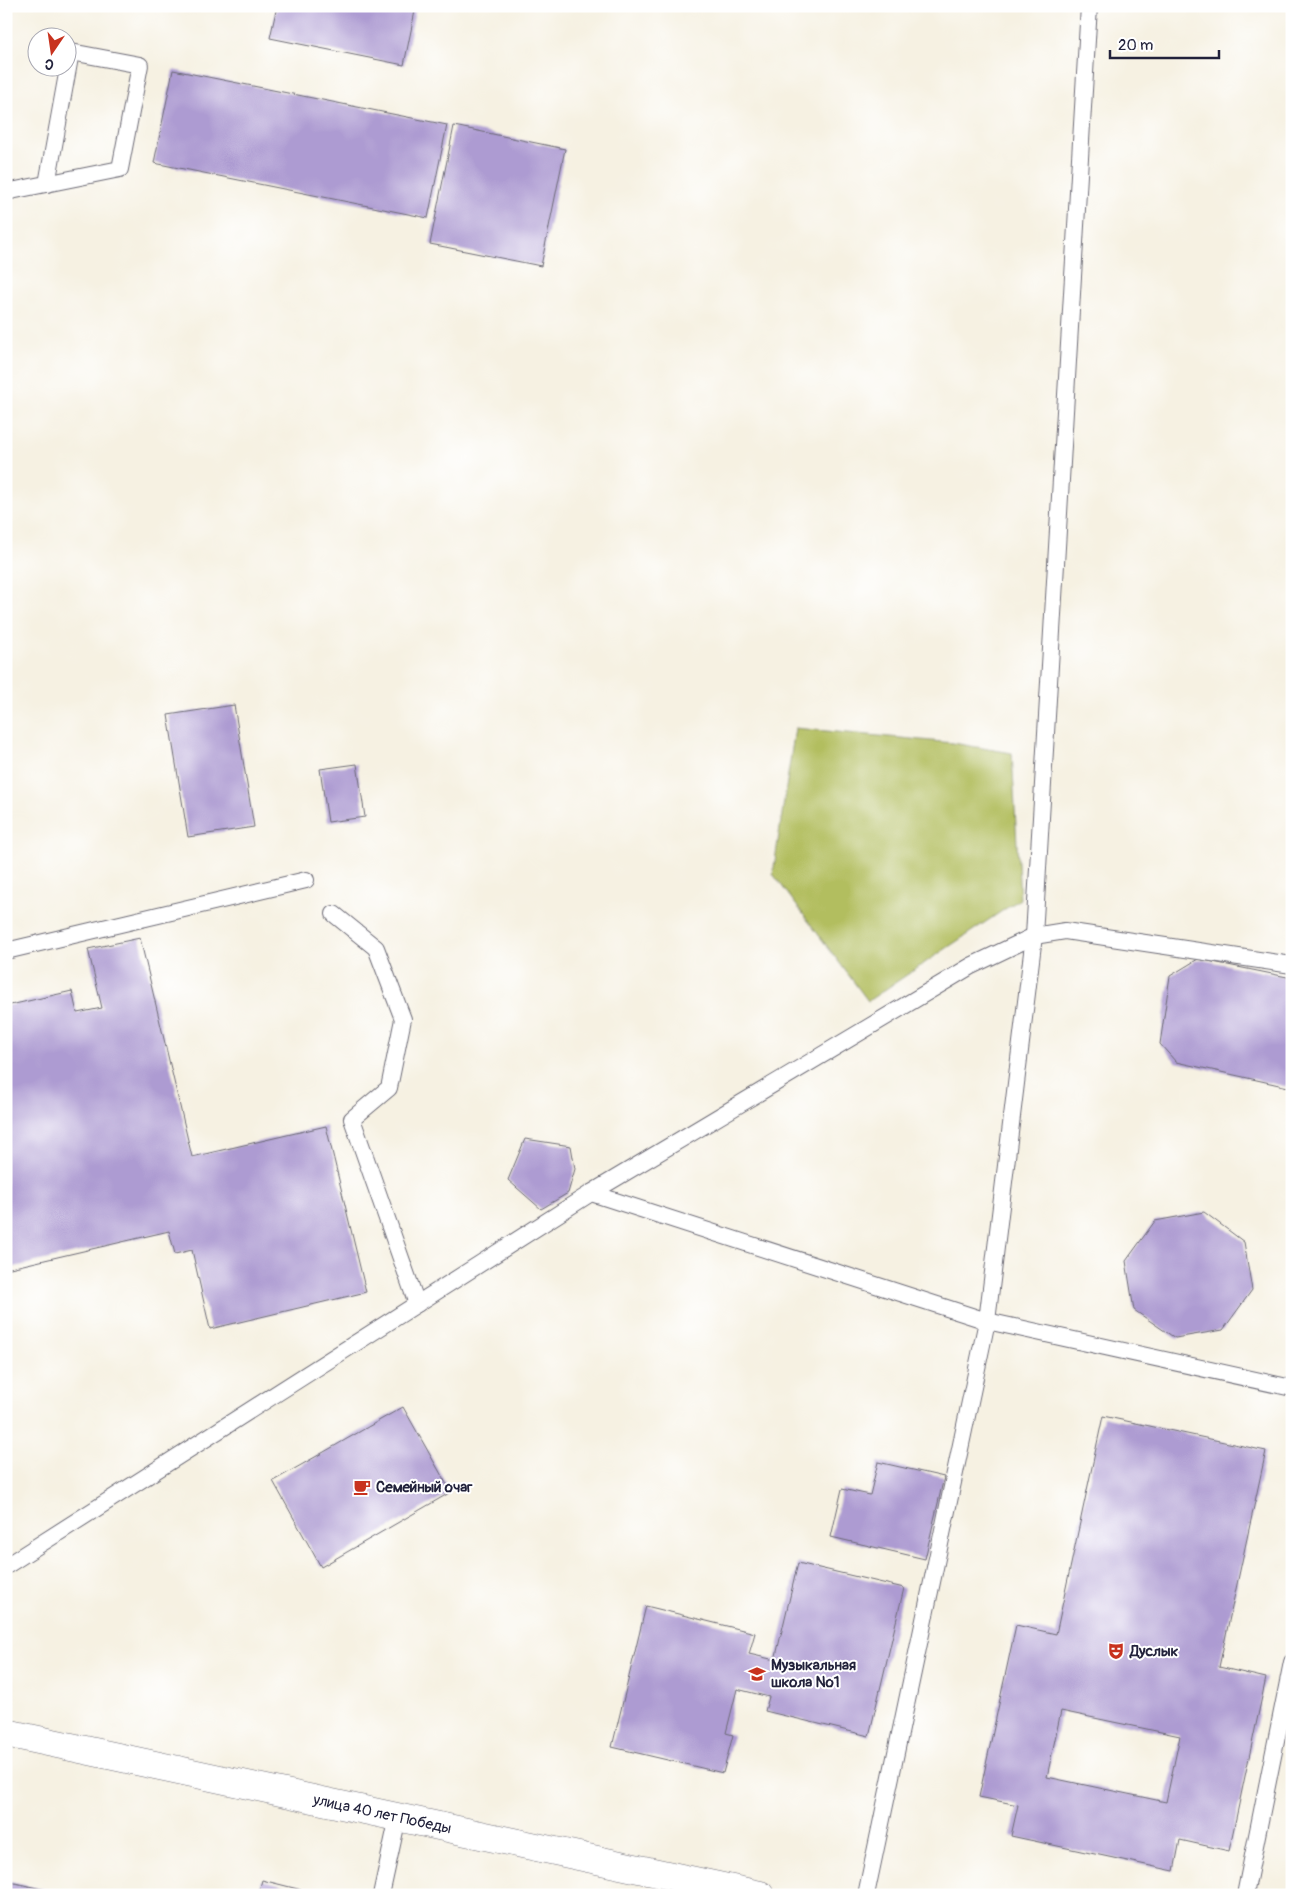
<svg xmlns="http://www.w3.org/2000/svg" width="1298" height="1901" font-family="Pangolin,sans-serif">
	<rect width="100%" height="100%" fill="#fff"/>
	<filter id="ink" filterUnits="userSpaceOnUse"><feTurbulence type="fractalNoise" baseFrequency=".02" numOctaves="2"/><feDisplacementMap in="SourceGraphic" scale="10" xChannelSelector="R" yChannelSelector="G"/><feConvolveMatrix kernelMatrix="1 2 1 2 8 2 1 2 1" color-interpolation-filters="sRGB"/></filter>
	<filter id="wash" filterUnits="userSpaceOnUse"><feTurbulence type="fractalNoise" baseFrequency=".0096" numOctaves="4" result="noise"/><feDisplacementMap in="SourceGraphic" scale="20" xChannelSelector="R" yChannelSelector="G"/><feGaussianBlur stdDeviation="1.12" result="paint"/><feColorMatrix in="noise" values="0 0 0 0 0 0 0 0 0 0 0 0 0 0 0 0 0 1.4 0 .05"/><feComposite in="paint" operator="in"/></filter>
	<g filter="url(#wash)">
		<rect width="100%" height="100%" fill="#f6f1e2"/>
		<!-- green -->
		<path fill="#b2be5f" stroke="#6a704d" d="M795,728L953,743L1012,753L1020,899L868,1001L773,874Z"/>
		<g id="blocks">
			<!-- building -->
			<g fill="#ad9bd2" fill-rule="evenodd">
				<path d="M277,6H416L404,65L270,38Z"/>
				<path d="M173,70L447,125L428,218L154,163Z"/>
				<path d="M454,126L565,149L541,266L430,244Z"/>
				<path d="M234,705L254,827L188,837L168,715Z"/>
				<path d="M357,764L365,817L328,822L320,769Z"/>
				<path d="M140,938L192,1157L326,1126L366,1292L210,1329L192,1250L175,1254L169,1231L6,1269V1006L72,991L77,1013L102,1008L88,949Z"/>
				<path d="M1198,959L1292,978V1084L1288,1087L1176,1062L1160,1044L1170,976Z"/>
				<path d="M525,1139L571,1146L575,1169L568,1193L541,1209L508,1180Z"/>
				<path d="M1204,1212L1244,1242L1252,1290L1223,1330L1175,1338L1134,1310L1126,1261L1155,1221Z"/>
				<path d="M403,1407L451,1492L321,1567L273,1481Z"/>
				<path d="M1103,1416L1266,1451L1219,1667L1266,1678L1229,1851L1180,1840L1174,1871L1011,1836L1018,1805L979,1797L1016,1625L1056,1634ZM1061,1711L1180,1736L1166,1802L1047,1777Z"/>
				<path d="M878,1462L944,1477L925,1559L831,1537L842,1489L870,1495Z"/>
				<path d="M798,1563L904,1588L869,1736L765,1711L769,1697L737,1689L726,1733L733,1735L723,1773L612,1747L646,1606L755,1633L749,1654L775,1660Z"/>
				<path d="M262,1880L318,1894L317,1895H258Z"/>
				<path d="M6,1881L64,1894V1895H6Z"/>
			</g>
		</g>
	</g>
	<g filter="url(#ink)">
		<use href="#blocks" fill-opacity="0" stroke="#6c6a75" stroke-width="1"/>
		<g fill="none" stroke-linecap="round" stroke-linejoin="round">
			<!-- service casing -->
			<g stroke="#6c6a75" stroke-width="18">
				<g id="service">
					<path d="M6,192L120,169L140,65L71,52L47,184"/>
					<path d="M334,914L376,948L403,1019L389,1088L352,1119L417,1304"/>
					<path d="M6,951L306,880"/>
					<path d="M591,1193L987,1321L1034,936L1089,6"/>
					<path d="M6,1566L591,1193L971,966L1034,936L1065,931L1292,965"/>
					<path d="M381,1895L398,1817"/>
					<path d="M866,1895L987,1321L1292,1388"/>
					<path d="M1245,1895L1292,1662"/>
				</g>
			</g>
			<!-- secondary casing -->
			<g stroke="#6c6a75" stroke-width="29">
				<g id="secondary">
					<path id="s1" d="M6,1733L760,1895"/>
				</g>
			</g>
			<!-- service -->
			<use href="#service" stroke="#fff" stroke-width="16"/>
			<!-- secondary -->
			<use href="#secondary" stroke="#fff" stroke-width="28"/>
		</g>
	</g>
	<!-- icons -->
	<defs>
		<g id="cafe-bare" transform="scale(1.35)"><path d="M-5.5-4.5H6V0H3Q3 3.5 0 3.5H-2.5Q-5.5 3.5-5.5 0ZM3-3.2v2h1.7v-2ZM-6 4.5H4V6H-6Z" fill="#c8321e" stroke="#fff" stroke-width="2.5" paint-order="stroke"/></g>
		<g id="theatre-bare" transform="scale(1.35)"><path d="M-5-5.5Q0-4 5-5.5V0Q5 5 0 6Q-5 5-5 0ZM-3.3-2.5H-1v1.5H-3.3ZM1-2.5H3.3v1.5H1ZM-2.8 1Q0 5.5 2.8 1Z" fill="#c8321e" stroke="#fff" stroke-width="2.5" paint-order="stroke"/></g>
		<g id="school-bare" transform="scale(1.35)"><path d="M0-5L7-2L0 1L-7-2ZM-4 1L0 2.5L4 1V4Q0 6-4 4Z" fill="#c8321e" stroke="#fff" stroke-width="2.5" paint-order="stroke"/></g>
	</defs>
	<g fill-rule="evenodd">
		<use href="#cafe-bare" x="362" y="1487"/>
		<use href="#theatre-bare" x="1116" y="1651"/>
		<use href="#school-bare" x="757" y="1674"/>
	</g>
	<g text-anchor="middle" stroke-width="4" stroke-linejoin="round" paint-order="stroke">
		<!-- poi labels -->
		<g font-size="15" font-weight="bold" fill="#22223b" stroke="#fff" text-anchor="start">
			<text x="376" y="1492">Семейный очаг</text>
			<text x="1130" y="1656">Дуслык</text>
			<text x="771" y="1670">Музыкальная<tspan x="771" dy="17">школа №1</tspan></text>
		</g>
		<!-- street labels -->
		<g font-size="15" fill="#22223b" stroke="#fff">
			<text dy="5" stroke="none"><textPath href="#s1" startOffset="385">улица 40 лет Победы</textPath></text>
		</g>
	</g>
	<!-- margin -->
	<rect width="1298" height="1901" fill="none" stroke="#fff" stroke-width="25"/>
	<!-- north arrow -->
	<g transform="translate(52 52) rotate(193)"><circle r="24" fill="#ffffff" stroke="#a7a7b1"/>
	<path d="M0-4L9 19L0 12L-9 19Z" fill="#c8321e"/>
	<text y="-8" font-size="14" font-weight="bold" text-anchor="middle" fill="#22223b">С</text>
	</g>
	<!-- scale -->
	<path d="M1110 50v8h109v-8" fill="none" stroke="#22223b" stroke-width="2.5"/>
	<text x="1118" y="50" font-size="15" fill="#22223b" stroke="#ffffff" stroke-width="4" paint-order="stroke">20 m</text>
</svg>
